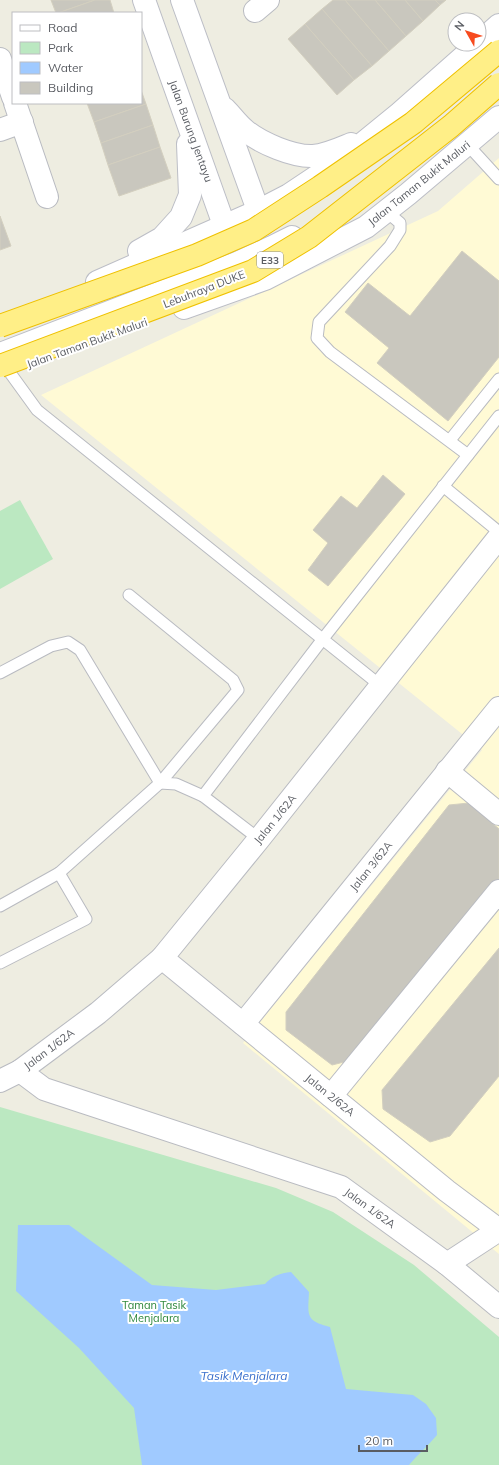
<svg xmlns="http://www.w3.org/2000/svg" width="499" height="1465" font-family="Mulish,sans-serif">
	<rect width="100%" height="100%" fill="#eeede1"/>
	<!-- commercial -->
	<path fill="#fffad5" d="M499,158V1254L243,1043L482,750L41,395L438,211Z"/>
	<!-- green -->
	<g fill="#bbe8c1">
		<path d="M20,500L53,559L0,589V511Z"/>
		<path d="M0,1107L276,1188L333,1212L414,1265L499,1337V1465H0Z"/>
	</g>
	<!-- water -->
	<path fill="#a0caff" d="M18,1225H69L152,1285L216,1290L265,1284C272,1276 280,1273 291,1272L309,1292C308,1315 305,1321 330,1327L346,1389L413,1395L426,1404L436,1418L437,1435C428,1446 418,1454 409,1465H142L134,1408L79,1348L16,1291Z"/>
	<!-- building -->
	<g fill="#c9c7be" stroke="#d3cfbf">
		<path d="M51,0H95L58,13H56Z"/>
		<path d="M95,0H110L114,13H58Z"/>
		<path d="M333,0H345L389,51L372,66L322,9Z"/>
		<path d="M345,0H375L406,36L389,51Z"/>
		<path d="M375,0H405L423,21L406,36Z"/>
		<path d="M405,0H435L440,5L423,21Z"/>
		<path d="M435,0H446L440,5Z"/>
		<path d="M322,9L372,66L354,80L305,24Z"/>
		<path d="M305,24L354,80L337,95L288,39Z"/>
		<path d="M141,90L146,104L94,122L87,103H141Z"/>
		<path d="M146,104L153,125L101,143L94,122Z"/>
		<path d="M153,125L160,147L108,165L101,143Z"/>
		<path d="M160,147L171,178L119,196L108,165Z"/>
		<path d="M0,216L11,246L0,250Z"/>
		<path d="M462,251L499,281V357L448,421L377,363L389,348L345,312L368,283L410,316Z"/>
		<path d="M383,475L405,494L328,586L308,570L328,543L313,530L341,496L357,508Z"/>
		<path d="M469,803L499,829V879L352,1060L332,1065L286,1030V1012L449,805Z"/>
		<path d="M499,948V1076L450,1136L430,1142L383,1109L382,1090Z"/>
	</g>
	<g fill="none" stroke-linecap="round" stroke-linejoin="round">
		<!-- lane casing -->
		<g stroke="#b9bbc1" stroke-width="13">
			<g id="lane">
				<path d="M467,144L499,179"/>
				<path d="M386,211L400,223V230L390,246L319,322L317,338L330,352L468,455"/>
				<path d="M8,370L37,410L381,686"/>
				<path d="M450,440L499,379"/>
				<path d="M443,486L499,532"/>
				<path d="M129,595L233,680L238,690L160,783L176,784L203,796"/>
				<path d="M0,673L51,646L68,642L80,650L160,783L59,873L86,919L0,963"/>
				<path d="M259,839L203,796L322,640L499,416"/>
				<path d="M0,906L59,873"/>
			</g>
		</g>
		<!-- street casing -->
		<g stroke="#b9bbc1" stroke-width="24">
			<g id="street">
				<path d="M255,11L268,0"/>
				<path d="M0,59L13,97"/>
				<path d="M15,103L47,197"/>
				<path d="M0,130L22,122"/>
				<path d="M447,771L499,814"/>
				<path d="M162,958L447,1191L499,1230"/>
				<path d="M243,1024L499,708"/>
				<path d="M20,1071L44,1089L341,1187L447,1264L499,1307"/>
				<path d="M0,1081L20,1071L98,1013L162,958L259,839L499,537"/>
				<path d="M331,1096L499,891"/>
				<path d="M447,1264L499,1230"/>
			</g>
		</g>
		<!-- secondary casing -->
		<g stroke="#bcbec6" stroke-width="24">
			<g id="secondary">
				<path d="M144,0L229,239"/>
				<path d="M182,0L263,224"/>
				<path d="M479,43L499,25"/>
				<path d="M225,109C232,116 238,125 246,131C261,143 293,157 313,156C326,155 339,149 351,144"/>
				<path d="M139,251L162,238L181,217L190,195L188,144"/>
				<path d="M97,282L258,211L289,195L346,157L400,113L478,44"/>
				<path d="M184,308L265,279L366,227L408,194L499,117"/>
				<path d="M0,354L237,263L272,247L292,237"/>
			</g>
		</g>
		<!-- lane -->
		<use href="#lane" stroke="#fff" stroke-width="11"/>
		<!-- street -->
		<use href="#street" stroke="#fff" stroke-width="22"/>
		<!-- secondary -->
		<use href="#secondary" stroke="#fff" stroke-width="22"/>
		<!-- highway-bridge casing -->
		<g stroke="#efc100" stroke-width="24" stroke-linecap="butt">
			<g id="highway-bridge">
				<path d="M0,326L197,255L254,230L320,187L413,123L499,51"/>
				<path d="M0,366L253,271L309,237L451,126L499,84"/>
			</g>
		</g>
		<!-- highway-bridge -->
		<use href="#highway-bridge" stroke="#ffef87" stroke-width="22"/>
	</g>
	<g text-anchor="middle" stroke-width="4" stroke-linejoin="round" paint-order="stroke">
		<!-- shield labels -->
		<rect fill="#fff" stroke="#8c8e92" stroke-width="1" x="257" y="252" width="26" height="16" rx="3"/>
		<g font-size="10" font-weight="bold" fill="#5a5d63">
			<text x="270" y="264">E33</text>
		</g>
		<!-- street labels -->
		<g font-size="11" fill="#5a5d63" stroke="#fff">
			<text transform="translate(191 131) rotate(70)" y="4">Jalan Burung Jentayu</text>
			<text transform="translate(419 183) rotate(-39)" y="4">Jalan Taman Bukit Maluri</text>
			<text transform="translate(204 289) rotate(-21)" y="4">Lebuhraya DUKE</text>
			<text transform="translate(87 343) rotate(-20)" y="4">Jalan Taman Bukit Maluri</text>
			<text transform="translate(275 819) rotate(-51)" y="4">Jalan 1/62A</text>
			<text transform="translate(371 866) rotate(-51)" y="4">Jalan 3/62A</text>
			<text transform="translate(49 1049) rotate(-37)" y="4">Jalan 1/62A</text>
			<text transform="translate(330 1095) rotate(39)" y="4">Jalan 2/62A</text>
			<text transform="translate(370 1208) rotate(36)" y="4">Jalan 1/62A</text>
		</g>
		<!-- park labels -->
		<g font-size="11" fill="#2e873d" stroke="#fff">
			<text x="154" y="1309">Taman Tasik<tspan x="154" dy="13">Menjalara</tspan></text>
		</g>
		<!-- water labels -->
		<g font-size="12" font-style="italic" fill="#396fcc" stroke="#fff">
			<text x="244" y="1380">Tasik Menjalara</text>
		</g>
	</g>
	<!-- legend -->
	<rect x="12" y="12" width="130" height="92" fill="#ffffff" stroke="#bdbec1"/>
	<rect x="20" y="25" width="20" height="6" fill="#ffffff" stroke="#bdbec1"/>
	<text x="48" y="32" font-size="12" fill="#5a5d63">Road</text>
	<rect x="20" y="42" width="20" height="12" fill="#bbe8c1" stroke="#bdbec1"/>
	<text x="48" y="52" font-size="12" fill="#5a5d63">Park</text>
	<rect x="20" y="62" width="20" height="12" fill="#a0caff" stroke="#bdbec1"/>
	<text x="48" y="72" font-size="12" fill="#5a5d63">Water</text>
	<rect x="20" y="82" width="20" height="12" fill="#c9c7be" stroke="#bdbec1"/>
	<text x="48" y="92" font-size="12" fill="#5a5d63">Building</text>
	<!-- north arrow -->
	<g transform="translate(467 32) rotate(309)"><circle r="19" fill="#ffffff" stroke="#bdbec1"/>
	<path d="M0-3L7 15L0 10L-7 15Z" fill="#f74a1e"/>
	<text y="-6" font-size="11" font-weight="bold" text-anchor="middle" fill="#5a5d63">N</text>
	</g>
	<!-- scale -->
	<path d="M359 1445v6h68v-6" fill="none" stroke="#5a5d63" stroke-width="2"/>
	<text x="365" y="1445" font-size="12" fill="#5a5d63" stroke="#ffffff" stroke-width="3" paint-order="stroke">20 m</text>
</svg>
